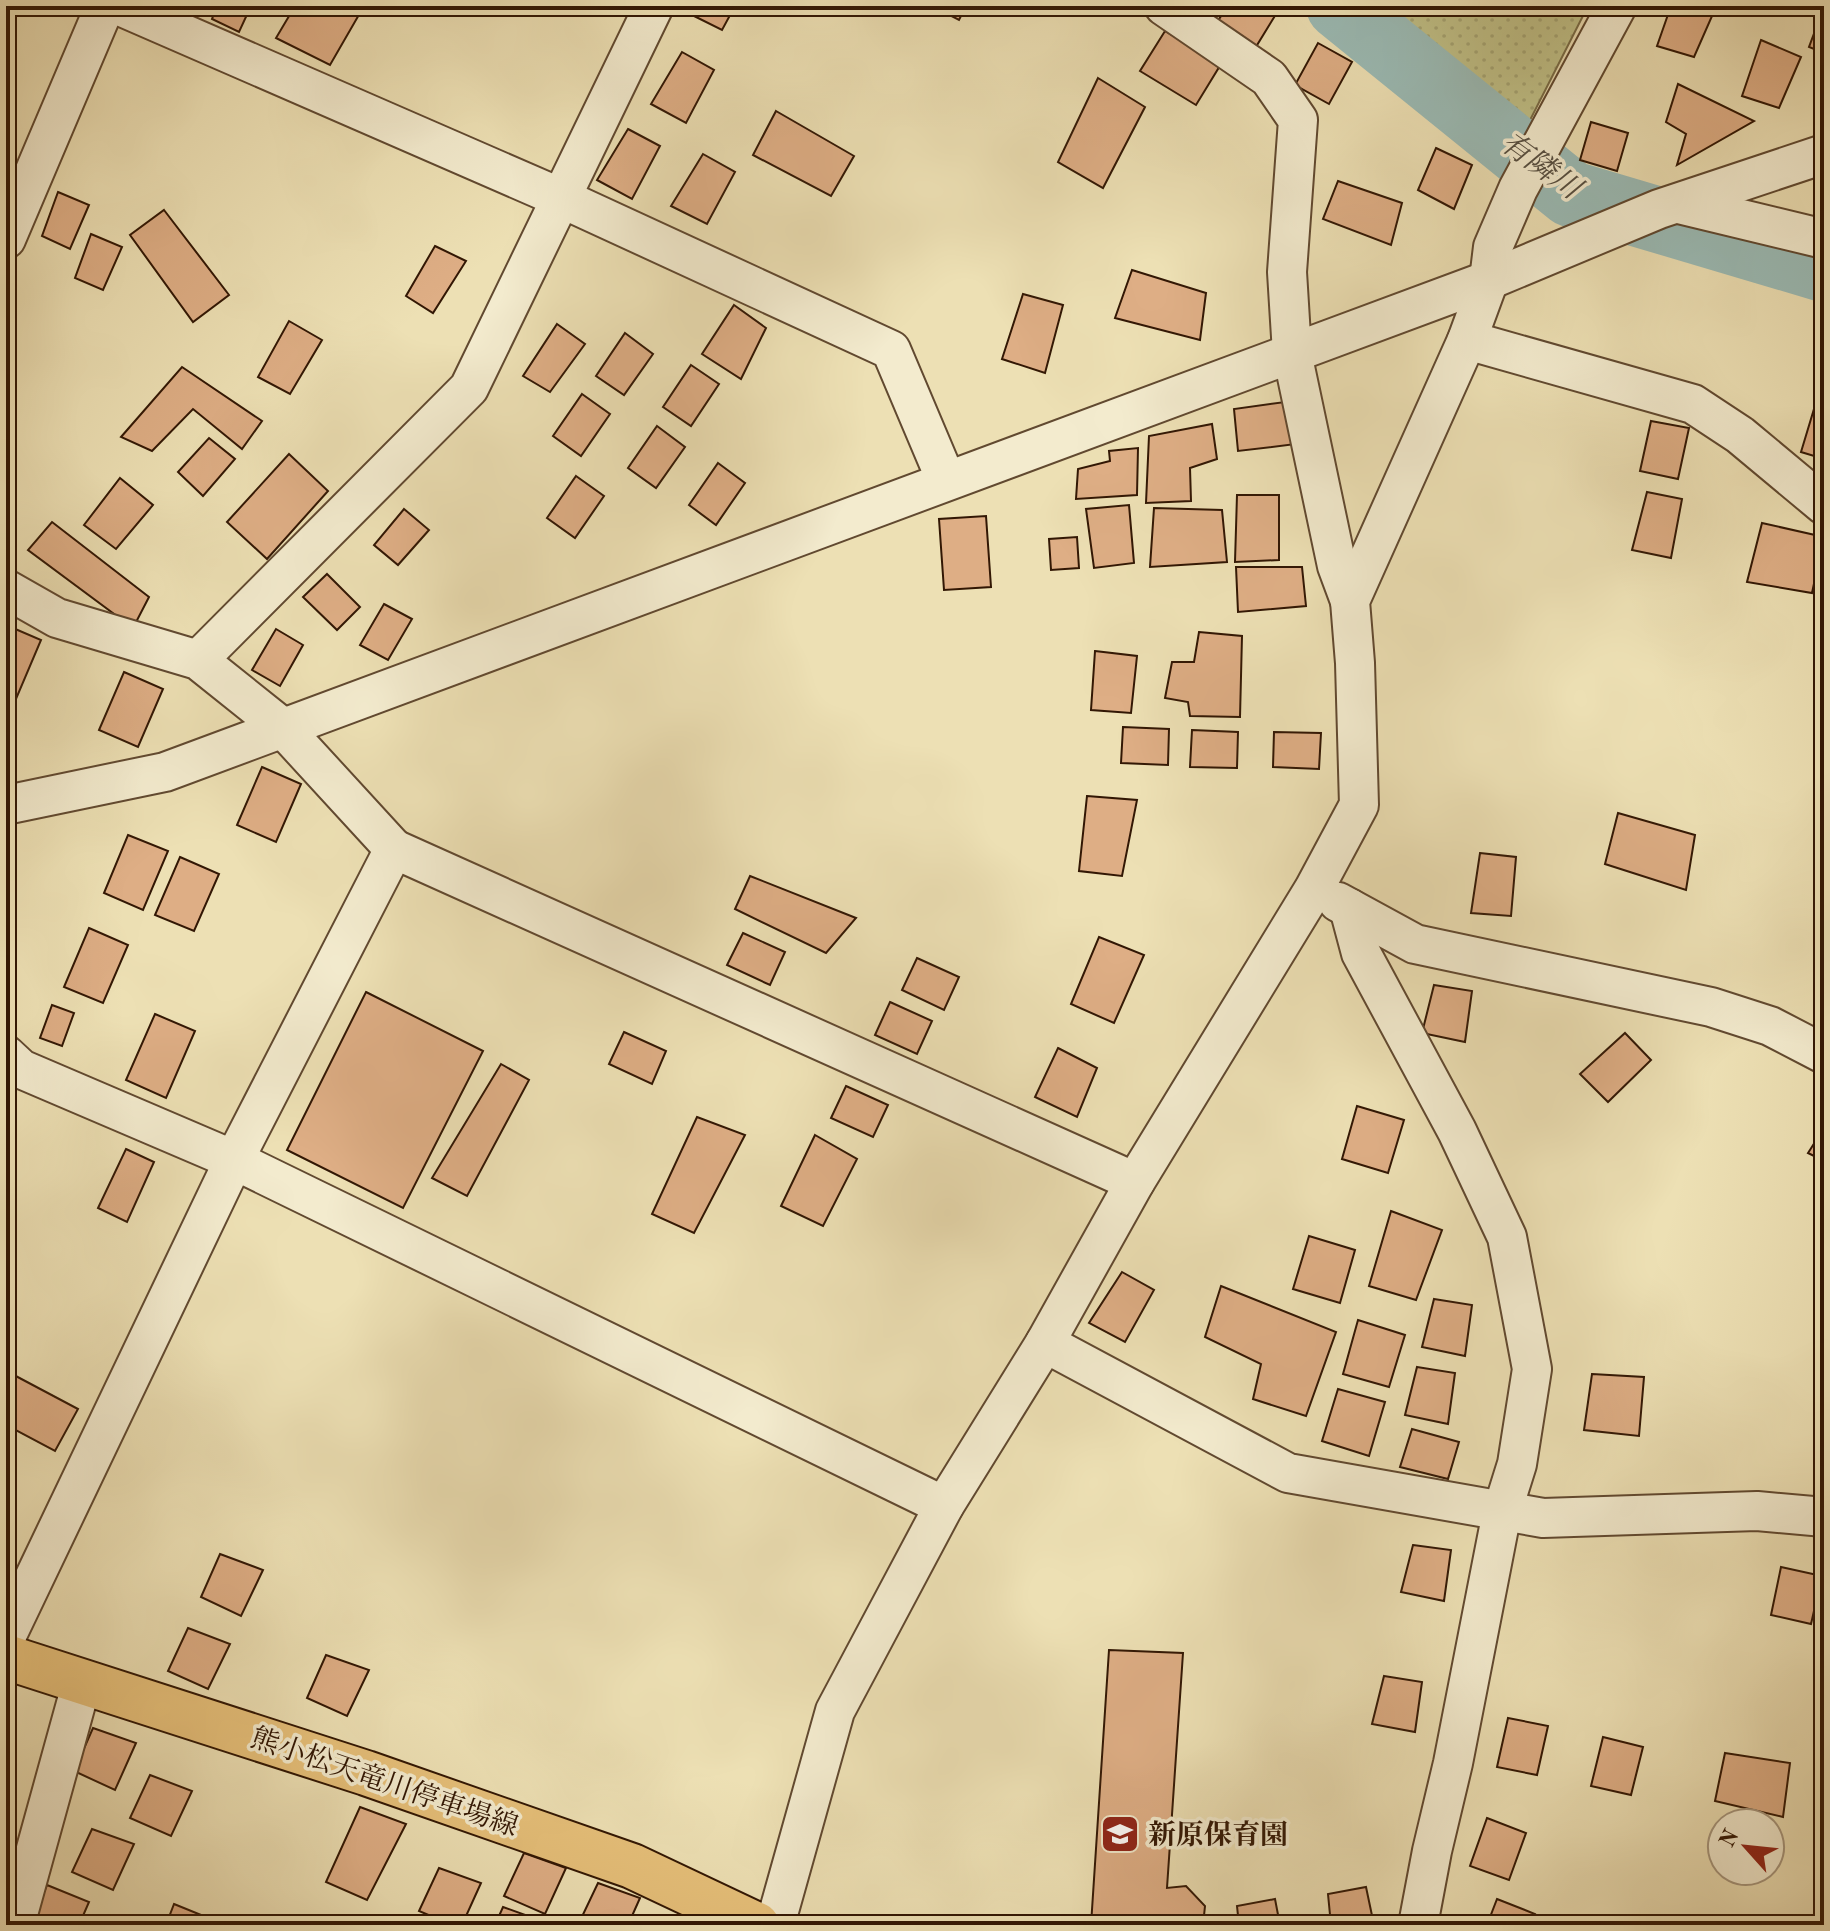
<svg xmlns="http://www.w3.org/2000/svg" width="1830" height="1931" font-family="'Old Standard TT','Noto Serif JP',serif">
	<defs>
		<pattern id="grass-dots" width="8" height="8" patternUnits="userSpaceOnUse" patternTransform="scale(2)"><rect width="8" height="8" fill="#c0c087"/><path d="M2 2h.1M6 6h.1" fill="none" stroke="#a5a473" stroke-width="1.8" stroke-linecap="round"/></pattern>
	</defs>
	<rect width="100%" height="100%" fill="#ede0b4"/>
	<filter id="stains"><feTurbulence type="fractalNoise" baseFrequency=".0025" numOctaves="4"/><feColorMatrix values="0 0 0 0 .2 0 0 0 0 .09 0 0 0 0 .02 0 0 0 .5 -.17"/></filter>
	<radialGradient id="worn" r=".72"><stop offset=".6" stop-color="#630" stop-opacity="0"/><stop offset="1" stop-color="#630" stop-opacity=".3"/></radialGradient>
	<!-- grass -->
	<path fill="url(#grass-dots)" stroke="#796c46" stroke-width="2" d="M1367,6H1588L1525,130Z"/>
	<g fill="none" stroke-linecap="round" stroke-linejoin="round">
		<!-- river -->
		<path stroke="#9bbbb5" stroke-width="66" d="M1339,6L1571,194L1824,269"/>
	</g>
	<!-- building -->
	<g fill="#deae85" stroke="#321704" stroke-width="2">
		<path d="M217,6H251L239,32L212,19Z"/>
		<path d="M295,6H364L330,65L276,38Z"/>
		<path d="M690,6H735L722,30L686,12Z"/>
		<path d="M932,6H966L959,20Z"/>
		<path d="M1228,6H1281L1254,50L1215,25Z"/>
		<path d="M1671,6L1716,7L1694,57L1657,46Z"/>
		<path d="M1818,23L1824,26V53L1809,47Z"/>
		<path d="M1165,31L1221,64L1196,105L1140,71Z"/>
		<path d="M1761,40L1801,57L1779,108L1742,96Z"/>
		<path d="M1318,43L1352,62L1329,104L1295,85Z"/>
		<path d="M682,52L714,70L686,123L651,104Z"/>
		<path d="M1098,78L1145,107L1103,188L1058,162Z"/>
		<path d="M1678,84L1754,121L1677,165L1686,134L1666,122Z"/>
		<path d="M776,111L854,156L831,196L753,155Z"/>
		<path d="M1591,122L1628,133L1617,171L1580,160Z"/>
		<path d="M628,129L660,146L632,199L597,180Z"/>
		<path d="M1436,148L1472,165L1454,209L1418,190Z"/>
		<path d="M703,154L735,172L707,224L671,206Z"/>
		<path d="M1338,181L1402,203L1391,245L1323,219Z"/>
		<path d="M58,192L89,205L70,249L42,236Z"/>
		<path d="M164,210L229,295L193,322L130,235Z"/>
		<path d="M91,234L122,247L103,290L75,278Z"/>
		<path d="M435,246L466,261L433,313L406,296Z"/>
		<path d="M1132,270L1206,293L1200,340L1115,318Z"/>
		<path d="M1023,294L1063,305L1045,373L1002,359Z"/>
		<path d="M734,305L766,328L741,379L702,354Z"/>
		<path d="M289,321L322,340L290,394L258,377Z"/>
		<path d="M557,324L585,344L550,392L523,376Z"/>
		<path d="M625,333L653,354L624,395L596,376Z"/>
		<path d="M691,365L719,384L691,426L663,407Z"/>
		<path d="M182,367L262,421L242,449L193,409L152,451L121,437Z"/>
		<path d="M582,394L610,414L581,456L553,436Z"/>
		<path d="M1817,399L1824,401V459L1801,452Z"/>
		<path d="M1285,402L1296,444L1238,451L1234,409Z"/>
		<path d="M1651,421L1689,428L1678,479L1640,471Z"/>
		<path d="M1212,424L1217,459L1190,468L1191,501L1146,503L1149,436Z"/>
		<path d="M657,426L685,447L656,488L628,468Z"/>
		<path d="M209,438L235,459L203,496L178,472Z"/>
		<path d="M1138,448L1137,495L1076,499L1078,469L1110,461L1109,451Z"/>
		<path d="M289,454L328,491L267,559L227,522Z"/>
		<path d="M718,463L745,483L716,525L689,505Z"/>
		<path d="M576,476L604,496L575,538L547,518Z"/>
		<path d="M120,478L153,505L116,549L84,525Z"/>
		<path d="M1647,492L1682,499L1671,558L1632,550Z"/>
		<path d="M1237,495H1279V560L1235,562Z"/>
		<path d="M1129,505L1134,563L1094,568L1086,509Z"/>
		<path d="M1154,508L1222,510L1227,562L1150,567Z"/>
		<path d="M404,509L429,530L398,565L374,545Z"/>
		<path d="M986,516L991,587L944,590L939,519Z"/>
		<path d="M52,522L149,597L133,628L28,550Z"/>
		<path d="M1762,523L1824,537L1812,593L1747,582Z"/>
		<path d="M1077,537L1079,568L1051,570L1049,539Z"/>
		<path d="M1236,567H1302L1306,606L1238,612Z"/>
		<path d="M327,574L360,607L337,630L303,597Z"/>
		<path d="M384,604L412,619L388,660L360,645Z"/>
		<path d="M6,625L41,640L16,699L6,694Z"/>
		<path d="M276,629L303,645L280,686L252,670Z"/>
		<path d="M1199,632L1242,636L1240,717L1190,716L1188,702L1165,698L1172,662H1194Z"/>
		<path d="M1095,651L1137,656L1131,713L1091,710Z"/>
		<path d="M124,672L163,689L138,747L99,730Z"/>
		<path d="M1123,727L1169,729L1168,765L1121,763Z"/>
		<path d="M1192,730L1238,732L1237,768L1190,767Z"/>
		<path d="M1274,732L1321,733L1319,769L1273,767Z"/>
		<path d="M262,767L301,784L276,842L237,825Z"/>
		<path d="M1087,796L1137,800L1122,876L1079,871Z"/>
		<path d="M1618,813L1695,835L1686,890L1605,864Z"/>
		<path d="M128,835L168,851L143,910L104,893Z"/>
		<path d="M1480,853L1516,857L1511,916L1471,913Z"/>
		<path d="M180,857L219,874L194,931L155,915Z"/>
		<path d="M750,876L856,918L826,953L735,909Z"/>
		<path d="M89,928L128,945L103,1003L64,987Z"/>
		<path d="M743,933L785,952L770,985L727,965Z"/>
		<path d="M1099,937L1144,955L1114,1023L1071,1004Z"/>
		<path d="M917,958L959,977L944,1010L902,990Z"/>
		<path d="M1434,985L1472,991L1465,1042L1422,1033Z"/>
		<path d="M366,992L483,1051L403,1208L287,1150Z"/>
		<path d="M890,1002L932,1021L917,1054L875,1035Z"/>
		<path d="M52,1005L74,1013L62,1046L40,1038Z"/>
		<path d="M155,1014L195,1031L166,1098L126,1080Z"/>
		<path d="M624,1032L666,1051L652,1084L609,1064Z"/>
		<path d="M1625,1033L1651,1060L1608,1102L1580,1074Z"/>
		<path d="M1058,1048L1097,1068L1077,1117L1035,1097Z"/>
		<path d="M501,1064L529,1080L467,1196L432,1178Z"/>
		<path d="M846,1086L888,1105L873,1137L831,1118Z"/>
		<path d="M1357,1106L1404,1120L1388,1173L1342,1159Z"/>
		<path d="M697,1117L745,1135L694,1233L652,1214Z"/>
		<path d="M1824,1128V1161L1808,1153Z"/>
		<path d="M815,1135L857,1159L823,1226L781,1206Z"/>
		<path d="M126,1149L154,1162L127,1222L98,1208Z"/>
		<path d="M1391,1211L1442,1230L1416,1300L1369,1286Z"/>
		<path d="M6,1217L15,1219L8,1266H6Z"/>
		<path d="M1309,1236L1355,1250L1340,1303L1293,1289Z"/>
		<path d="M1122,1272L1154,1290L1125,1342L1089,1323Z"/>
		<path d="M1221,1286L1336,1332L1306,1416L1253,1399L1261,1364L1205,1337Z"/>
		<path d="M1434,1299L1472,1305L1465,1356L1422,1347Z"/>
		<path d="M1358,1320L1405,1335L1389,1387L1343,1374Z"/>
		<path d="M1417,1367L1455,1373L1448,1424L1405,1415Z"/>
		<path d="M12,1374L78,1409L55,1451L6,1425V1386Z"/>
		<path d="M1592,1374L1644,1377L1639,1436L1584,1430Z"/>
		<path d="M1338,1389L1385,1402L1369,1456L1322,1441Z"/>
		<path d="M1412,1429L1459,1442L1448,1479L1400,1467Z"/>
		<path d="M1413,1545L1451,1550L1444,1601L1401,1592Z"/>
		<path d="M220,1554L263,1570L241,1616L201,1597Z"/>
		<path d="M1781,1567L1822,1576L1811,1624L1771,1615Z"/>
		<path d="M188,1628L230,1644L208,1689L168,1671Z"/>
		<path d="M1109,1650L1183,1653L1167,1888L1186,1886L1205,1906L1203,1925H1091Z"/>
		<path d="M326,1655L369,1670L347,1716L307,1698Z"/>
		<path d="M1384,1676L1422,1682L1415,1732L1372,1724Z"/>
		<path d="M1508,1718L1548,1726L1537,1775L1497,1767Z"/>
		<path d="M93,1728L136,1743L115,1790L74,1771Z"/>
		<path d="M1603,1737L1643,1747L1631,1795L1591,1786Z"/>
		<path d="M1725,1753L1790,1763L1783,1817L1715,1801Z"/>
		<path d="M150,1775L192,1791L171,1836L130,1818Z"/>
		<path d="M360,1807L406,1824L367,1900L326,1882Z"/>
		<path d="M1487,1818L1526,1833L1509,1880L1470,1866Z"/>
		<path d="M92,1829L134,1844L113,1890L72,1872Z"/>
		<path d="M524,1853L566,1868L545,1914L504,1896Z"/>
		<path d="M439,1868L481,1883L462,1925H452L419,1911Z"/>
		<path d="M598,1883L640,1898L628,1925H578Z"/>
		<path d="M47,1885L89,1902L79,1925H30Z"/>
		<path d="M1366,1887L1374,1925H1331L1328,1894Z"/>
		<path d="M1275,1899L1280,1925H1239L1237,1906Z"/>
		<path d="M1497,1899L1535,1914L1531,1925H1487Z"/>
		<path d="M174,1904L216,1921L214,1925H166Z"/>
		<path d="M503,1907L553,1925H495Z"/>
	</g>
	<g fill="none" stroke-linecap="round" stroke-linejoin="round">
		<!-- minor casing -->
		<g stroke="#614930" stroke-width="42">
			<g id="minor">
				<path d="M120,6L561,198L891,350L946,480"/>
				<path d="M1164,6L1269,78L1298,120L1287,272L1292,353L1337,566L1350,601"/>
				<path d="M1679,204L1824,239"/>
				<path d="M6,239L105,6"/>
				<path d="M1467,340L1693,404L1740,435L1824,505"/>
				<path d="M6,589L57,618L198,660L283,728L394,849"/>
				<path d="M198,660L469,388L654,6"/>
				<path d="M6,805L165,772L1489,280L1659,209L1824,154"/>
				<path d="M1338,902L1415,944L1711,1007L1770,1026L1824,1054"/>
				<path d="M1349,908L1361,953L1457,1131L1507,1237L1532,1369L1517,1464L1502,1512L1453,1763L1432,1851L1418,1925"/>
				<path d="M6,1055L21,1069L234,1160L944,1506"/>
				<path d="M1045,1343L1288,1473L1543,1518L1757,1511L1824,1517"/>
				<path d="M6,1637L234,1160L394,849L1135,1182"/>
				<path d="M15,1925L82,1682"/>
				<path d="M775,1925L835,1711L944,1506L1045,1343L1135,1182L1314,889L1359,805L1355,663L1350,601L1467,340L1489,280L1493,247L1518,189L1617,6"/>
			</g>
		</g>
		<!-- major casing -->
		<g stroke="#321704" stroke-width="48">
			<path id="major" d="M6,1657L366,1773L632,1866L757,1925"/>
		</g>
		<!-- minor -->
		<use href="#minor" stroke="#f3ebce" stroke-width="38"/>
		<!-- major -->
		<use href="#major" stroke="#e6c07a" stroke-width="44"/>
	</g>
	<!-- icons -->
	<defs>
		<g id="school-square" transform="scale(2)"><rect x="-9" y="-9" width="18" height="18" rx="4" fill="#8f2418" stroke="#f3ebce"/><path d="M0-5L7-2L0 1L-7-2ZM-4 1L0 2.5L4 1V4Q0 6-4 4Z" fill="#fff"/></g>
	</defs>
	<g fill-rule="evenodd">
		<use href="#school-square" x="1120" y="1834"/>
	</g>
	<g text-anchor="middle" stroke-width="7" stroke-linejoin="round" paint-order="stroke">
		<!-- street labels -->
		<g font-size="28" fill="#321704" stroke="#f3ebce">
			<text transform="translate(385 1781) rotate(19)" y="10">熊小松天竜川停車場線</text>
		</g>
		<!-- poi labels -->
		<g font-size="28" font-weight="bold" fill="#321704" stroke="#f3ebce" text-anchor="start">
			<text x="1148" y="1844">新原保育園</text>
		</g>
		<!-- water labels -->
		<g font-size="30" font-style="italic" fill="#575042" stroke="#f3ebce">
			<text transform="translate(1541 165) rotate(36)" y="10">有隣川</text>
		</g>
	</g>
	<!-- margin -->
	<rect width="1830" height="1931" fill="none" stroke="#ede0b4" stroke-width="32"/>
	<rect x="8" y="8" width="1814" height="1915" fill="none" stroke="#321704" stroke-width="4"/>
	<rect x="16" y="16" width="1798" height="1899" fill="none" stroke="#321704" stroke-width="2"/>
	<!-- north arrow -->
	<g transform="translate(1746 1847) rotate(297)"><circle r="38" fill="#f3ebce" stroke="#a6967d" stroke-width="2"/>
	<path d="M0-6L14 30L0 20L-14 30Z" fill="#8f2418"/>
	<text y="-12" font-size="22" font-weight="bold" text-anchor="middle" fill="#321704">N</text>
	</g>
	<rect width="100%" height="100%" filter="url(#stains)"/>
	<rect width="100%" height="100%" fill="url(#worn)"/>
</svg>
